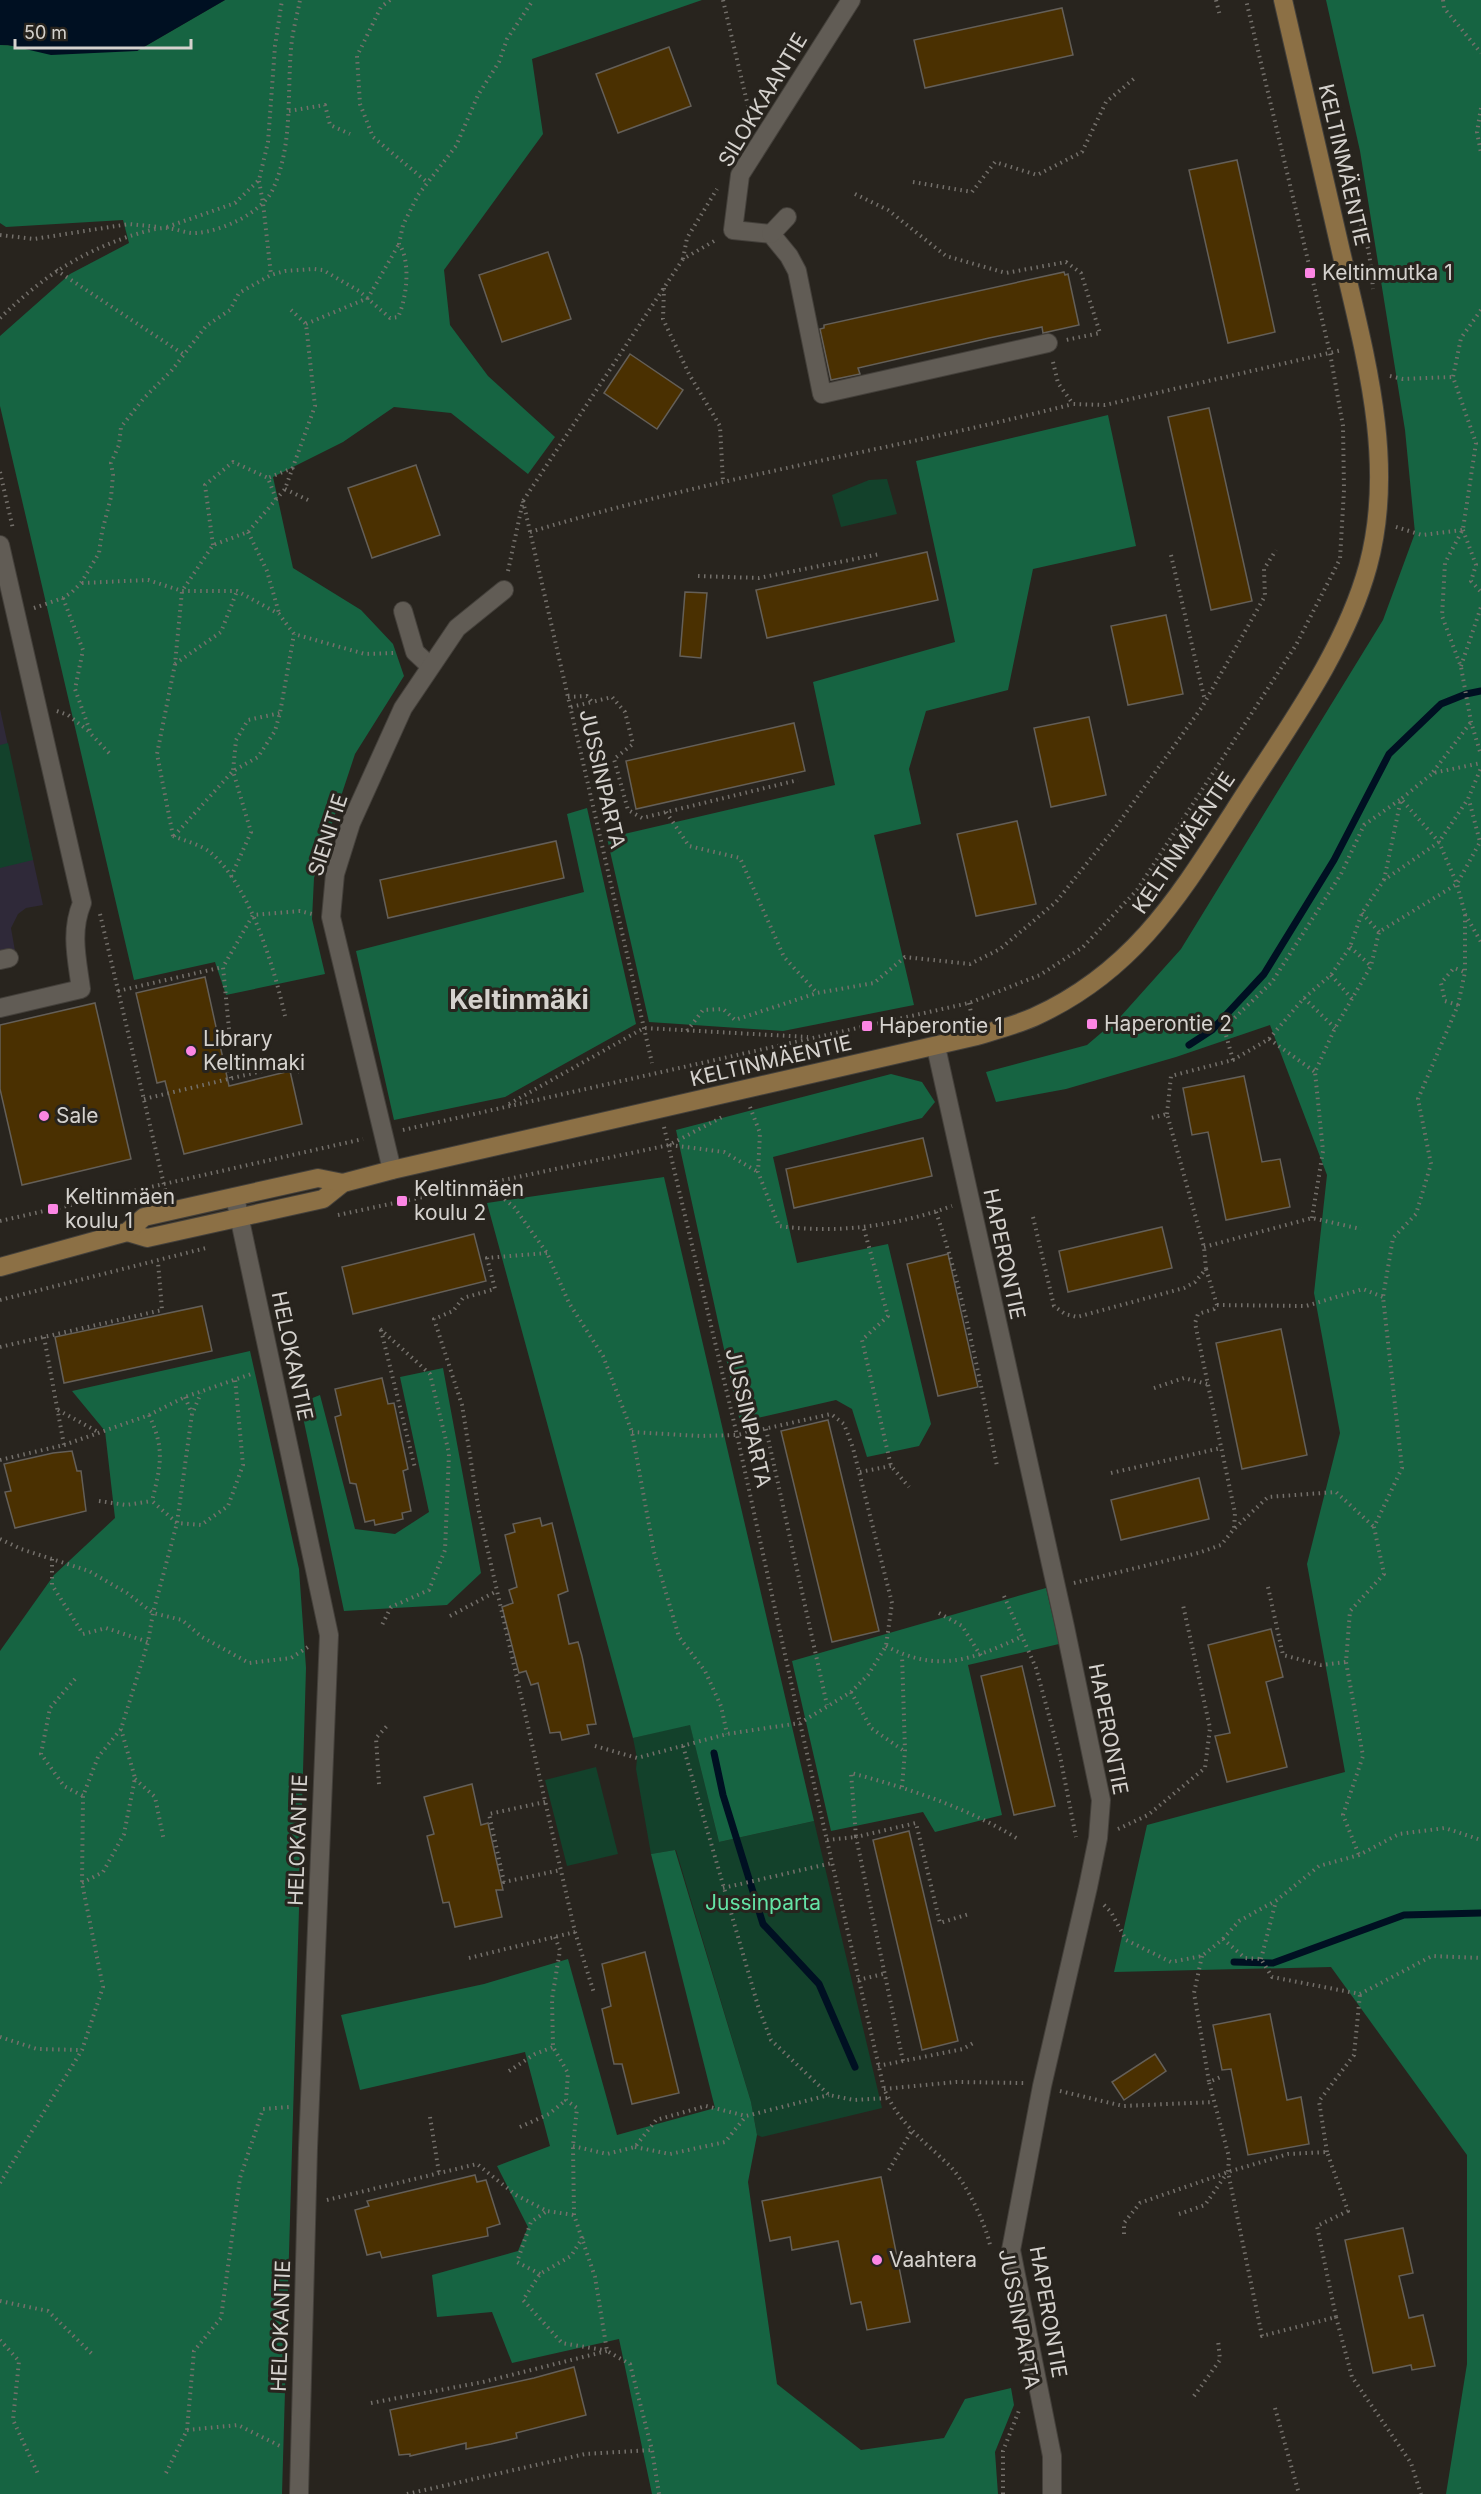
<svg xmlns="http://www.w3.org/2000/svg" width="1481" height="2494" font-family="Inter,sans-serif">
	<rect width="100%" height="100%" fill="#28241e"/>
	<!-- education -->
	<path fill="#2f2939" d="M0,709L43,905L26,908L18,914L11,928L15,951L0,955Z"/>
	<!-- green -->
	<g fill="#13412b">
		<path d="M887,479L897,514L841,527L832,495L869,480Z"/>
		<path d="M8,743L33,860L0,868V745Z"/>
		<path d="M690,1724L719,1842L814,1821L882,2108L762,2137L757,2135L751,2102L676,1850L651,1854L636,1769L637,1758L633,1738Z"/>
		<path d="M596,1767L618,1854L567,1866L545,1780Z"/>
	</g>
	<!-- forest -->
	<g fill="#166442">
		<path d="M225,0H702L532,59L543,134L444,270L450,325L488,376L555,437L528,474L451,413L394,407L343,442L273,477L293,568L361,610L393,644L404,676L355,754L314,878L312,919L325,974L226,995L215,962L134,980L0,406V336L70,274L129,243L123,220L6,227L0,223V45L137,51Z"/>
		<path d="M1326,0H1481V2494H1446L1467,2364V2155L1331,1967L1114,1972L1147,1825L1345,1772L1307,1564L1340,1433L1314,1293L1327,1175L1270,1025L1176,1057L1066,1089L996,1102L986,1072L1087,1045L1121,1016L1181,949L1383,620L1415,533L1405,430L1360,151Z"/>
		<path d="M1108,415L1136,546L1033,569L1008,690L926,711L909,769L921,824L874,835L914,1005L783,1031L649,1022L607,838L835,785L813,682L955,642L916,461Z"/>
		<path d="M587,808L636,1024L505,1097L394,1120L356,951L584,892L567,814Z"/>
		<path d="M891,1074L922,1082L935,1102L922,1118L773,1157L797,1263L888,1244L931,1424L919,1446L867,1457L852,1409L836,1400L740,1422L676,1130Z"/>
		<path d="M664,1177L814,1821L719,1842L690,1725L633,1738L487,1203Z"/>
		<path d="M250,1351L299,1569L306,1668L282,2494H0V1651L54,1575L115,1518L105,1431L72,1391Z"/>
		<path d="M443,1368L481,1573L447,1605L344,1611L300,1403L320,1395L355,1529L395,1534L429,1512L400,1377Z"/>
		<path d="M1046,1588L1059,1644L968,1665L1002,1815L935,1832L923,1812L831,1831L792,1661Z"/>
		<path d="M675,1850L751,2102L757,2135L748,2182L777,2384L861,2450L944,2438L965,2399L1011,2388L1014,2405L995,2452L998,2494H652L619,2339L512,2363L492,2312L437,2317L432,2275L518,2251L528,2227L497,2166L550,2146L525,2052L360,2090L341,2015L484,1984L568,1959L617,2135L715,2108L651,1854Z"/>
	</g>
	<!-- water -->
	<path fill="#001022" d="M0,0H225L137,51L51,55L8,45H0Z"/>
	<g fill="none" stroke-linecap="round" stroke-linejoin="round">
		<!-- stream -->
		<g stroke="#001022" stroke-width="7">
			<path d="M1189,1045L1212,1030L1264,974L1334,860L1389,754L1441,704L1466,694L1481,691"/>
			<path d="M714,1753L723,1795L763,1924L819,1984L855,2067"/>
			<path d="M1234,1962L1273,1963L1404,1915L1481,1913"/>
		</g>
	</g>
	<!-- building -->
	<g fill="#4a3001" stroke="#645f58" stroke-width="1.5">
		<path d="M1062,8L1073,55L925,88L914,40Z"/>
		<path d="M669,47L691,106L618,133L596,74Z"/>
		<path d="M1237,160L1275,332L1228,343L1189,170Z"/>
		<path d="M548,252L571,319L502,342L479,275Z"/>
		<path d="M1064,272L1065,275L1068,274L1079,325L1043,333L1042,327L989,338L858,368L860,374L831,380L820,329L824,328V325Z"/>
		<path d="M630,354L683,390L657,429L604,393Z"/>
		<path d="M1209,408L1252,601L1211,610L1168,417Z"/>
		<path d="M416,465L440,535L372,558L348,488Z"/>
		<path d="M927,552L938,600L767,638L756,590Z"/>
		<path d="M685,592L707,593L701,658L680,656Z"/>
		<path d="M1166,615L1183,694L1128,705L1111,626Z"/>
		<path d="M1089,717L1106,795L1051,807L1034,728Z"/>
		<path d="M794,723L805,771L636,809L626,761Z"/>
		<path d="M1017,821L1036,904L976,916L957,834Z"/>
		<path d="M556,841L564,878L388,918L380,880Z"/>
		<path d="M205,977L229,1086L290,1071L302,1124L184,1154L165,1081L157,1083L136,993Z"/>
		<path d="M95,1003L131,1159L22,1185L0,1089V1025Z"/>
		<path d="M1244,1076L1262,1162L1280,1159L1290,1207L1226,1220L1208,1132L1192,1135L1183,1088Z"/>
		<path d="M923,1138L932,1176L794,1208L786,1169Z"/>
		<path d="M1162,1227L1172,1268L1068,1292L1059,1251Z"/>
		<path d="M474,1234L486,1281L353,1314L342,1267Z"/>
		<path d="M948,1254L978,1387L938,1396L907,1264Z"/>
		<path d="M202,1306L212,1351L64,1383L55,1337Z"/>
		<path d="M1281,1329L1307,1455L1242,1469L1216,1343Z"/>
		<path d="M382,1378L388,1404L394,1403L408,1469L403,1471L411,1511L402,1513L403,1519L375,1525L374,1520L365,1522L356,1484L350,1483L335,1417L341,1415L335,1389Z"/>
		<path d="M828,1420L879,1631L832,1642L781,1431Z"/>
		<path d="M72,1451L77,1471H81L86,1511L15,1528L5,1492L11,1491L4,1464L53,1453Z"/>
		<path d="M1199,1478L1209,1519L1121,1540L1111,1500Z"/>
		<path d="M540,1518L542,1526L552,1523L568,1591L558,1595L569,1644L578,1642L582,1656L596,1724L587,1725L589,1734L562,1740L560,1732L550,1733L538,1683L531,1685L526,1671L519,1673L502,1607L513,1603L509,1590L517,1587L505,1535L515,1532L513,1524Z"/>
		<path d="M1271,1629L1283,1677L1266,1682L1287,1767L1227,1782L1215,1736L1230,1733L1208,1645Z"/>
		<path d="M1022,1666L1055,1806L1014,1815L981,1676Z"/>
		<path d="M472,1784L481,1825L488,1823L503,1890H496L502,1917L455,1927L449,1902L443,1903L427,1836L434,1834L424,1797Z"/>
		<path d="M909,1831L958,2041L922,2050L873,1840Z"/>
		<path d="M645,1952L679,2093L632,2104L622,2064H614L602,2009L611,2006L602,1964Z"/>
		<path d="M1270,2014L1287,2100L1301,2097L1309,2144L1248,2155L1231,2069L1222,2070L1213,2025Z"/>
		<path d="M1155,2054L1166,2071L1124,2100L1112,2082Z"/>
		<path d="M475,2175L477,2182L486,2180L500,2224L487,2228L488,2236L382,2258L380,2252L367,2255L355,2210L369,2206L367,2201Z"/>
		<path d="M881,2177L910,2322L867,2330L861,2302L851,2304L838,2241L792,2250L790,2237L770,2241L762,2201Z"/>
		<path d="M1403,2228L1413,2273L1399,2276L1409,2318L1423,2315L1435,2366L1412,2370L1411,2365L1373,2373L1345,2240Z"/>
		<path d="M574,2367L586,2415L516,2433L517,2438L491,2444L466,2449V2443L410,2456V2454L399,2455L390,2410L534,2378Z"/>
	</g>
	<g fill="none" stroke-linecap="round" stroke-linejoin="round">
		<!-- minor casing -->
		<g stroke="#44403b" stroke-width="20">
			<g id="minor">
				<path d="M851,0L740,175L733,230L771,234L789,256L797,271L822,394L1048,343"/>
				<path d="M771,234L787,217"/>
				<path d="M0,545L82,903C70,932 77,959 81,989L0,1008"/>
				<path d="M403,611L415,652L430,666"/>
				<path d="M0,960L9,958"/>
				<path d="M936,1047L1065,1627L1101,1800L1098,1838L1088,1887L1042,2086L1011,2250L1052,2456V2494"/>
				<path d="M392,1170L331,917L335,874L351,823L403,708L457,628L504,590"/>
				<path d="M235,1197L329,1635L308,2148L299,2494"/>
			</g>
		</g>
		<!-- major casing -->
		<g stroke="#44403b" stroke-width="20">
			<g id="major">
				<path d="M127,1232L147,1238L323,1199L343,1183L392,1170L977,1036C996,1030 1016,1025 1034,1017C1133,972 1178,898 1234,811C1282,735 1344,654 1368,566C1397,459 1363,348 1339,243C1320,162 1302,81 1283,0"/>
				<path d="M0,1267L127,1232L144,1217L318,1178L343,1183"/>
			</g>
		</g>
		<!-- path -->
		<g stroke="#74706b" stroke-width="4" stroke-dasharray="1.5 4.5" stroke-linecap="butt">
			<path d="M390,0L381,7L357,56L360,104L373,137L427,182"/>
			<path d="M723,0L751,119"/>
			<path d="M1216,0L1220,16"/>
			<path d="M1443,0L1444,8L1481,53"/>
			<path d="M1481,108L1477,132L1481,153"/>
			<path d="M289,111L325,105L330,125L350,134"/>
			<path d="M259,181L263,203L271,275"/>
			<path d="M913,182L972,192L995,162L1037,175L1082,152L1106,102L1136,77"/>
			<path d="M855,194L888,210L946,256L1006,273L1066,262L1081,273L1100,333L1066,340"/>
			<path d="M1356,213C1368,237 1371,263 1373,289"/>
			<path d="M167,227L235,203L259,180L268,142L275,46L282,0"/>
			<path d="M0,235L34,239L129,224L159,227"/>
			<path d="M683,259L687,238L717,189"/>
			<path d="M56,270L183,354"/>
			<path d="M664,288L663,319L689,374L720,426L723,482"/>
			<path d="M1481,310L1461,338L1453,377L1476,443L1463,529L1445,563L1442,616L1461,667L1471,722L1481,755"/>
			<path d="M0,318C42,278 75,255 130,236C140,233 155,228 165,228C176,228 186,234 197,233C222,231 262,213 273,189C293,145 287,96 291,49C292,33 297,16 300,0"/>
			<path d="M306,324L368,298L399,244"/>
			<path d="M1053,362L1058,383L1073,404L1105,405L1342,350"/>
			<path d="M1390,376L1403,379L1453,377"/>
			<path d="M0,472L13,529"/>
			<path d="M285,489L310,501"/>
			<path d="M276,499L268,478L293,468"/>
			<path d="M523,501L652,1063"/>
			<path d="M1396,527L1422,535L1462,530"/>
			<path d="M1463,530L1476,565L1471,581L1481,592"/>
			<path d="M248,532L267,571L279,613"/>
			<path d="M530,532C708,478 893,450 1073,404"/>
			<path d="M213,545L205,485L233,462L268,478"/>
			<path d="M1171,555L1205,701"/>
			<path d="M508,571L523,501L683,259L716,240"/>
			<path d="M698,576L759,578L880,554"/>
			<path d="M82,583L148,580L182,591H237L279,614L294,634L365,654L395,653"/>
			<path d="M63,598L83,650L75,689L91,734L110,754"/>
			<path d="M34,608L63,598L72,592L81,583L99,553L102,532L111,497L113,475L111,463L119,445L121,427L144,398L172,370L206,326L230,310L239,293L271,275L285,271L314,269L323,270L359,291L390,318L398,317C407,298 411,261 399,244L403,225L418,195L456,146L478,95L499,62L507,39L533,0"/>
			<path d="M175,664L221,632L237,591"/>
			<path d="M1461,666L1481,607"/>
			<path d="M568,697L587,696L592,702L612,697L625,712L633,744L614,759L628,810L642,818L798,780"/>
			<path d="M571,707L592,702"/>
			<path d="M57,711L68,715L91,733"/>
			<path d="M1433,772L1471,722"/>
			<path d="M666,812L689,846L740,858L784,957L817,993"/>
			<path d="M173,836L157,754L175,664L182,591L213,545L248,532L285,489L315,406L306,324L291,310"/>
			<path d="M173,836C185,841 202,845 211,853C250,886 274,967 285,1016"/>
			<path d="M174,836L233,771L258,757L275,731L280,713L294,634"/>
			<path d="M231,877L251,832L233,771L236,740L248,720L280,713"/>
			<path d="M1384,880L1401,799L1433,773L1481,763"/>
			<path d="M1362,913L1379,932"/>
			<path d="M100,914L166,1193"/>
			<path d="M1465,914L1481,942"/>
			<path d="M1350,947L1371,966"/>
			<path d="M1331,975L1353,1000"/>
			<path d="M118,991L223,967"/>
			<path d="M1304,998L1335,1028"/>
			<path d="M969,1003L972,1017"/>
			<path d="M1458,1005L1445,1001L1441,983L1454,968L1465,972"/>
			<path d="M229,1029L223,967L253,915L300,911L312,914"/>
			<path d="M687,1031L703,1010L723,1009L735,1020L817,993L874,983L905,957L970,964L1000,949L1056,902L1115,828L1202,707L1265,596L1264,569L1276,550"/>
			<path d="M1269,1039L1315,1072"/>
			<path d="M1233,1060L1224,1028L1272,982L1341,874L1364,825L1401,799L1439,842L1457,884L1465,914V972L1458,1005L1418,1099L1431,1164L1416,1214L1393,1238L1383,1297L1402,1468L1374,1527L1384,1574L1350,1611L1346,1662L1363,1756L1343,1815L1359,1855"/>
			<path d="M228,1065L231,1078"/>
			<path d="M144,1099L292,1064L300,1072"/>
			<path d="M509,1104L644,1028L808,1037"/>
			<path d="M750,1107L760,1133L758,1172L779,1226C837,1234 896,1226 952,1206"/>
			<path d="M1167,1114L1171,1076L1233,1060L1269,1039L1304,998L1331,975L1350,947L1362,913L1384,880L1439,842L1468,799L1481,768"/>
			<path d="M664,1127L737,1435L800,1723L884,2089C900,2125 923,2140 950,2166C966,2183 985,2222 990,2245"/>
			<path d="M403,1130L969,1003L1040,975L1083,947L1137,890L1296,645L1340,559L1344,490L1343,426L1330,353L1246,0"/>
			<path d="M670,1145L724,1152L758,1172"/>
			<path d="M486,1184L514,1207L547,1253L569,1303L603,1356L632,1432L654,1552L679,1637L705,1671L721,1706L727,1734"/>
			<path d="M936,1212C964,1294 980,1381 997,1466"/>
			<path d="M338,1215L669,1145L724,1116"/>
			<path d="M1033,1217L1054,1306L1065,1314L1077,1317L1184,1288L1195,1282L1206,1269L1204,1247L1167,1114L1151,1118"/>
			<path d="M1312,1218L1323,1151L1315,1072L1335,1028L1371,966L1379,932L1457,884L1480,842L1469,800"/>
			<path d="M0,1221L363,1139"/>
			<path d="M864,1229L888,1316L862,1340L891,1466L909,1487"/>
			<path d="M1204,1247L1312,1218L1361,1229"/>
			<path d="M547,1253L487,1258L495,1289L463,1298L453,1311L434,1319L462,1405L479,1512L575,1932L594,1993"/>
			<path d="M0,1300L206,1248"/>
			<path d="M1217,1305L1306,1306L1363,1289L1383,1297"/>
			<path d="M380,1329L430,1374L449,1453L445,1550L429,1590L391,1607L382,1625"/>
			<path d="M381,1330L415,1468"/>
			<path d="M0,1347L162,1310L158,1262"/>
			<path d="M1154,1388L1184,1378L1207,1384"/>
			<path d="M185,1397L192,1414"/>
			<path d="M58,1410L100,1433"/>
			<path d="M149,1415C165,1449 161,1465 152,1501L177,1523L201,1525L228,1506L243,1465L235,1378"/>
			<path d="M766,1429L827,1705"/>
			<path d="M64,1445L149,1415L185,1397L254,1373"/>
			<path d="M0,1460L64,1445L44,1337"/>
			<path d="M860,1472L891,1466"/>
			<path d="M1111,1473L1221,1448"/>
			<path d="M99,1501L126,1505L152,1501"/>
			<path d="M1235,1528L1268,1497L1336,1492L1374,1527"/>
			<path d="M0,1539L21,1549L89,1571L127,1593L153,1613L182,1620L202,1637L249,1663L291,1658L308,1647"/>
			<path d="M52,1559V1585L83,1634L106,1628L148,1642"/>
			<path d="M1074,1583L1198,1553L1221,1545L1234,1529L1235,1513L1195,1323L1198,1314L1214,1309L1217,1305L1206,1269"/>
			<path d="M1268,1587L1283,1655L1321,1665L1346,1662"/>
			<path d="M1004,1596L1036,1668L1060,1756L1076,1837"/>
			<path d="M939,1613L962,1626L981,1656"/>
			<path d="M450,1616L497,1591"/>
			<path d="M886,1646C938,1674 974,1659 1023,1636"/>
			<path d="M75,1679L50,1708L41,1754L64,1786L83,1796"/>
			<path d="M851,1692L871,1728L904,1751"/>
			<path d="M595,1746L637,1758L727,1734L800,1723L851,1692L868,1675L886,1646L892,1603L853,1448L844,1424L831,1414L737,1435L700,1436L632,1432"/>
			<path d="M683,1746L758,2006L771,2040L829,2095L854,2100L888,2098"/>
			<path d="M135,1779L155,1797L164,1841"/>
			<path d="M379,1784L376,1738L387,1726"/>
			<path d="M902,1787L905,1751L902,1655"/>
			<path d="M545,1802L489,1814L504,1882L561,1870"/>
			<path d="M1118,1829L1148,1815L1205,1768L1210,1728L1183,1605"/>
			<path d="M827,1840L856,1837L851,1773C908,1788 968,1808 1018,1839"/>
			<path d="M82,1883L103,1872L124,1834L135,1778L121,1729"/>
			<path d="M723,1888L832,1863"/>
			<path d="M1104,1905L1111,1912L1126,1940L1171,1962L1202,1956L1223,1939L1245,1958L1261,1959L1272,1977L1360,1994L1432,1956L1481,1958"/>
			<path d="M555,1937L560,1950L552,1999L553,2047L568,2073L566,2100L577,2108L573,2146L574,2215L595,2277L607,2351L630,2364L652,2450L659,2494"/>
			<path d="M1223,1939L1239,1921L1277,1900L1319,1866L1359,1855L1399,1834L1445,1828L1481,1840"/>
			<path d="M1202,1956L1194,1993L1209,2082"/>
			<path d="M469,1958L575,1932"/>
			<path d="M1261,1959L1276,1901"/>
			<path d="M858,1980L883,1974"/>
			<path d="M0,2037L37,2049L81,2050"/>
			<path d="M903,2061L856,1837L916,1823L940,1923L969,1914"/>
			<path d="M878,2066L963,2049L975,2042"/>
			<path d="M509,2071L535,2054L553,2047"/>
			<path d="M884,2089L956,2082L1024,2083"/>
			<path d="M1060,2091L1123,2106L1214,2102"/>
			<path d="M430,2117L439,2173"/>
			<path d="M520,2127L549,2114L566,2100"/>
			<path d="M573,2146L607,2154L635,2147L656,2120L706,2106L746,2116L829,2095"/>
			<path d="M635,2147L670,2154L725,2142L746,2116"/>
			<path d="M1327,2152L1319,2101L1354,2055L1360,1994"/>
			<path d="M889,2170L911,2132"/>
			<path d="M0,2183L82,2050L103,1987L82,1883L83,1796L98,1757L121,1729L148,1642L153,1613L177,1523L192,1414L201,1393"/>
			<path d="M327,2200L477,2164L516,2195L547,2211L574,2215"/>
			<path d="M1179,2214L1205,2205L1227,2173"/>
			<path d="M1124,2234V2223L1140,2203L1228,2172L1288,2154L1327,2152L1348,2211L1317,2226L1336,2317L1262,2336L1228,2172L1229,2157L1209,2082L1223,2076"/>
			<path d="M583,2237L571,2256L540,2274L523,2300L562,2343L603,2350"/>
			<path d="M540,2274L517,2262L531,2222L547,2211"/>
			<path d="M0,2301L48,2311L92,2354"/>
			<path d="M1336,2317L1352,2377L1411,2463L1421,2494"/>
			<path d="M0,2340L19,2361L13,2420L39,2476"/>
			<path d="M1194,2396L1220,2360L1218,2340"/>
			<path d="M371,2403L483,2382L607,2351"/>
			<path d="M1275,2408L1299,2494"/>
			<path d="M187,2430L238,2425L280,2446"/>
			<path d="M166,2473L187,2430L194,2351L221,2318L240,2178L263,2109L289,2107"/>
			<path d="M407,2494L585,2454L652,2450"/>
			<path d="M1003,2494V2451L1020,2408"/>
		</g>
		<!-- minor -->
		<use href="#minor" stroke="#615c55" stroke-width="18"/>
		<!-- major -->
		<use href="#major" stroke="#8c7045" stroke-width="18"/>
	</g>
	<!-- markers -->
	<g fill="#fc86e4" stroke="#28241e" stroke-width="2">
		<rect x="1304" y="267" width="12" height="12" rx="3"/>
		<rect x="1086" y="1018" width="12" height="12" rx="3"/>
		<rect x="861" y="1020" width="12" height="12" rx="3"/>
		<circle cx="191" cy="1051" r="6"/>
		<circle cx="44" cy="1116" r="6"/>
		<rect x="396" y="1195" width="12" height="12" rx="3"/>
		<rect x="47" y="1203" width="12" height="12" rx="3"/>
		<circle cx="877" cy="2260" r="6"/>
	</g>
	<g text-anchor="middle" stroke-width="6" stroke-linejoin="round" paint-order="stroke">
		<!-- street labels -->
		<g font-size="21" fill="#d5d2ce" stroke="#28241e">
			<text transform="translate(763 100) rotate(-59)" y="7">SILOKKAANTIE</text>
			<text transform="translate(1344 165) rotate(77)" y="7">KELTINMÄENTIE</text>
			<text transform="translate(602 779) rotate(77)" y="7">JUSSINPARTA</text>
			<text transform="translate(328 835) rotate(-72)" y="7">SIENITIE</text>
			<text transform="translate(1184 843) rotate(-56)" y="7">KELTINMÄENTIE</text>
			<text transform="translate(771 1061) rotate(-13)" y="7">KELTINMÄENTIE</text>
			<text transform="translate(1004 1254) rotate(78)" y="7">HAPERONTIE</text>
			<text transform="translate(292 1356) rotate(78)" y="7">HELOKANTIE</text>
			<text transform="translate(748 1418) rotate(77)" y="7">JUSSINPARTA</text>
			<text transform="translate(1108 1729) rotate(79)" y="7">HAPERONTIE</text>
			<text transform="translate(298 1840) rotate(-88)" y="7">HELOKANTIE</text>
			<text transform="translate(1048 2312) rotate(80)" y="7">HAPERONTIE</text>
			<text transform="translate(1019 2319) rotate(79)" y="7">JUSSINPARTA</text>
			<text transform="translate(281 2326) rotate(-88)" y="7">HELOKANTIE</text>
		</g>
		<!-- poi labels -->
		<g font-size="21" fill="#d5d2ce" stroke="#28241e" text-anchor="start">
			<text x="1322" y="280">Keltinmutka 1</text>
			<text x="1104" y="1031">Haperontie 2</text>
			<text x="879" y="1033">Haperontie 1</text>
			<text x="203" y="1046">Library<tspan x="203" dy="24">Keltinmaki</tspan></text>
			<text x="56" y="1123">Sale</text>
			<text x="414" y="1196">Keltinmäen<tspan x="414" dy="24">koulu 2</tspan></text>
			<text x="65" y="1204">Keltinmäen<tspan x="65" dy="24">koulu 1</tspan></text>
			<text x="889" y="2267">Vaahtera</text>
		</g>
		<!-- park labels -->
		<g font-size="21" fill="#64e4a6" stroke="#28241e">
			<text x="763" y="1910">Jussinparta</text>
		</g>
		<!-- district labels -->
		<g font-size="27" font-weight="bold" fill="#d5d2ce" stroke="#28241e">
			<text x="519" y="1009">Keltinmäki</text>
		</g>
	</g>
	<!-- scale -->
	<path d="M15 39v9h176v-9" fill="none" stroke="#d5d2ce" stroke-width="3"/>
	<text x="24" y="39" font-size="18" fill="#d5d2ce" stroke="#28241e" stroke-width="4.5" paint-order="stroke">50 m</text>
</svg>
